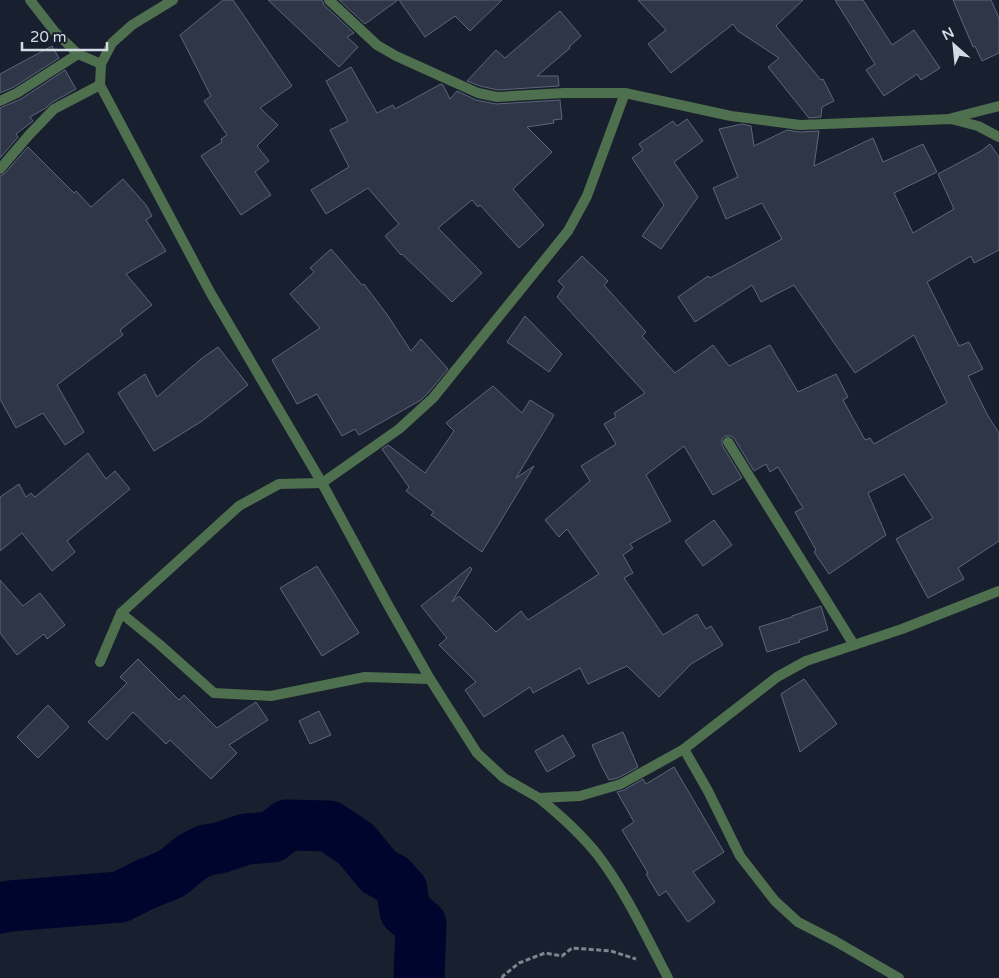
<svg xmlns="http://www.w3.org/2000/svg" width="999" height="978" font-family="'Varela Round',sans-serif">
	<rect width="100%" height="100%" fill="#181f2f"/>
	<g fill="none" stroke-linecap="round" stroke-linejoin="round">
		<!-- river -->
		<path stroke="#00052e" stroke-width="51" d="M0,908L10,906L120,897L146,884L171,874L192,857L206,850L219,848L246,839L272,837L287,825L329,826L356,844L379,872L391,878L402,890L405,911L421,924L419,978"/>
	</g>
	<!-- building -->
	<g fill="#2e3647" stroke="#5d6779">
		<path d="M223,0H233L292,86L260,108L278,125L257,146L269,161L255,172L271,195L241,215L201,156L222,142L221,139L227,135L204,101L211,96L180,35Z"/>
		<path d="M268,0H322L324,5L354,33L347,37L358,47L339,67Z"/>
		<path d="M339,0H398L365,24Z"/>
		<path d="M399,0H502L470,31L455,16L425,37Z"/>
		<path d="M638,0H803L776,26L821,80L823,79L834,101L822,107L821,117L809,118L768,67L779,58L738,31L733,24L671,73L648,44L666,30Z"/>
		<path d="M835,0H863L892,45L914,30L940,68L921,80L917,74L884,96L866,70L875,64Z"/>
		<path d="M953,0H991L999,18V53L982,61L975,46L973,47Z"/>
		<path d="M560,11L581,36L569,47L570,48L537,76H558L559,86L498,90L480,86L467,81L496,50L505,58Z"/>
		<path d="M52,46L59,58L14,87L0,93V74Z"/>
		<path d="M351,67L377,113L393,105L395,109L441,84L443,85L450,99L457,91L476,100L496,104L560,100L562,119L553,120L554,123L527,127L552,152L513,189L544,225L519,248L480,205L478,207L472,200L438,228L482,273L452,302L402,254L401,255L385,236L399,224L368,188L326,214L311,190L349,167L330,130L348,121L326,81Z"/>
		<path d="M65,70L76,89L51,103L46,108L30,117L33,121L16,134L18,137L0,158V108L21,99Z"/>
		<path d="M687,119L703,141L674,162L698,197L661,249L642,236L664,205L632,158L643,150L639,144L673,121L677,126Z"/>
		<path d="M742,124L751,126L754,146L787,130L800,132L819,131L814,166L873,138L883,162L923,144L937,172L894,193L913,233L954,209L938,174L981,151L990,144L999,157V250L974,263L971,256L927,282L959,346L969,342L983,369L968,376L988,416L999,433V541L958,568L964,579L928,598L896,539L933,518L904,474L868,493L886,535L829,574L814,552L816,550L795,512L803,508L778,467L770,472L766,464L754,471L734,438L731,436H725L722,439V445L742,478L713,495L684,446L646,475L671,521L630,544L633,548L623,555L633,573L624,578L663,635L697,614L706,629L711,626L723,645L691,664L659,697L627,666L588,684L580,668L533,693L530,687L484,717L465,690L476,682L439,645L447,638L421,606L470,567L472,569L452,602L459,596L496,632L521,611L528,620L599,574L567,529L559,537L545,520L590,481L581,466L616,444L604,424L616,417L614,413L645,393L557,297L564,287L558,281L582,256L608,281L604,285L646,332L642,336L675,373L713,345L729,366L770,345L798,392L836,374L848,397L843,400L865,440L870,438L874,444L947,403L914,335L855,373L794,285L761,302L752,285L695,322L678,297L708,276L710,278L782,239L762,203L726,219L713,188L738,177L719,129Z"/>
		<path d="M28,147L74,193L76,191L91,207L123,179L146,205L152,216L146,220L166,251L126,274L152,305L120,330L123,335L57,385L84,432L65,445L43,413L16,428L0,399V176L5,173Z"/>
		<path d="M331,249L362,285L364,284L388,316L411,351L421,339L448,369L428,393L421,400L359,435L355,429L342,436L317,394L297,404L272,360L320,328L290,294L314,272L310,268Z"/>
		<path d="M525,316L562,354L549,372L507,342Z"/>
		<path d="M218,347L248,385L202,421L154,451L118,393L145,374L157,397L201,359Z"/>
		<path d="M493,386L522,413L530,400L554,415L516,478L534,466L482,552L431,515L434,512L406,491L409,487L382,449L388,445L425,473L454,431L446,423Z"/>
		<path d="M88,453L106,479L115,471L130,489L67,541L75,552L52,571L22,533L0,551V497L19,484L26,497L31,493L35,497Z"/>
		<path d="M714,520L732,545L703,566L685,541Z"/>
		<path d="M317,566L359,633L322,656L280,588Z"/>
		<path d="M0,580L23,606L40,593L65,625L47,639L44,634L17,655L0,633Z"/>
		<path d="M821,606L828,630L799,640L800,642L767,652L759,627L792,617V616Z"/>
		<path d="M138,659L179,700L184,695L217,728L256,702L268,720L229,745L237,753L211,779L170,740L166,744L133,712L107,740L88,722L127,683L120,677Z"/>
		<path d="M804,679L837,724L800,752L781,694Z"/>
		<path d="M48,705L69,727L38,758L17,737Z"/>
		<path d="M319,711L331,735L310,744L299,721Z"/>
		<path d="M623,732L638,767L618,778L609,780L602,767L592,745Z"/>
		<path d="M563,735L575,756L547,772L535,751Z"/>
		<path d="M674,767L724,852L693,872L715,902L688,922L666,891L659,896L646,874L648,873L622,830L634,822L617,792L624,790L643,779L646,784Z"/>
	</g>
	<g fill="none" stroke-linecap="round" stroke-linejoin="round">
		<!-- path -->
		<path stroke="#7e8491" stroke-width="3" stroke-dasharray="5 2.5" stroke-linecap="butt" d="M502,978L503,976L519,963L545,953L562,956L572,948L611,951L636,959"/>
		<!-- lane -->
		<path stroke="#4f704e" stroke-width="10" d="M684,749L708,791L740,856L775,901L798,922L835,941L899,978"/>
		<!-- street -->
		<g stroke="#4f704e" stroke-width="10">
			<path d="M30,0L55,32L78,54"/>
			<path d="M173,0L132,25L112,43L101,64L100,85L210,292L322,483L388,605L430,679L477,753L504,778L539,798L580,796L621,784L684,749L777,677L806,661L902,629L999,591"/>
			<path d="M329,0L377,45L396,56L478,93L497,97L564,93H625L731,116L800,125L951,119L978,126L999,137"/>
			<path d="M0,101L17,93L78,54L101,64"/>
			<path d="M952,118L999,106"/>
			<path d="M0,169L29,135L54,109L100,85"/>
			<path d="M728,442L854,645"/>
			<path d="M121,613L159,644L214,693L271,696L365,677L430,679"/>
			<path d="M100,662L121,613L239,506L279,484L322,483L399,429L433,398L568,231L587,196L625,93"/>
			<path d="M539,798C560,815 580,833 597,854C626,892 646,936 668,978"/>
		</g>
	</g>
	<!-- north arrow -->
	<g transform="translate(954 45) rotate(333)" stroke="#181f2f" stroke-width="4" paint-order="stroke">
	<path d="M0-4L9 19L0 12L-9 19Z" fill="#d5dae5"/>
	<text y="-8" font-size="14" font-weight="bold" text-anchor="middle" fill="#d5dae5">N</text>
	</g>
	<!-- scale -->
	<path d="M22 42v8h85v-8" fill="none" stroke="#d5dae5" stroke-width="2.5"/>
	<text x="30" y="42" font-size="15" fill="#d5dae5" stroke="#181f2f" stroke-width="4" paint-order="stroke">20 m</text>
</svg>
